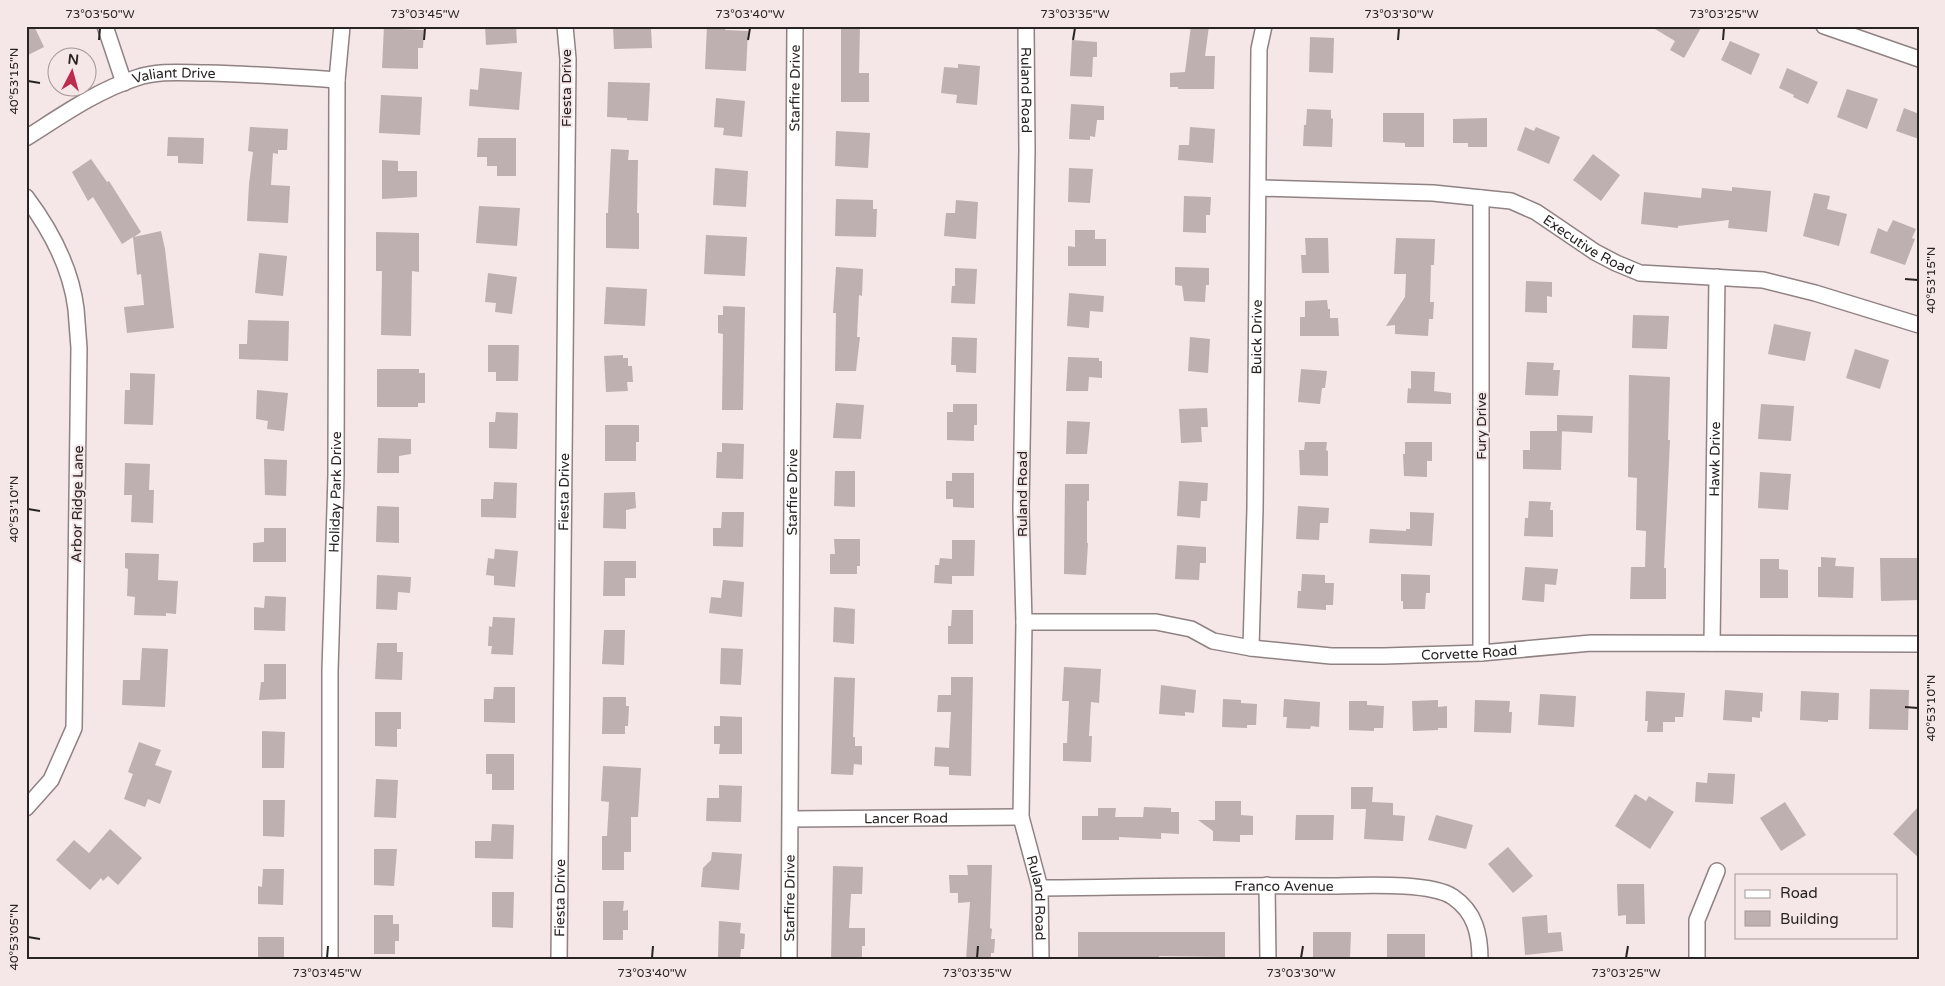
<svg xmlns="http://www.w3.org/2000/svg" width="1945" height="986" font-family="'Varela Round',sans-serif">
	<rect width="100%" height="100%" fill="#f5e6e7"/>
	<!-- building -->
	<g fill="#beafb0">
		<path d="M26,26H34L44,47L26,56Z"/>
		<path d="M384,26H400V29L424,30L423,48H418V69L382,68Z"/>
		<path d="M485,26H516L517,43L486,45Z"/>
		<path d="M613,26L651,28L652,48L614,49Z"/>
		<path d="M707,26H726L725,30L748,31L746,71L705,69Z"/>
		<path d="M841,26H860L859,73H869V102H841Z"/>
		<path d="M1191,26H1209L1205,56H1215L1214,89H1178V87H1170V73L1185,72Z"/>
		<path d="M1650,26H1702L1684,58L1670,50L1675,41Z"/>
		<path d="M1310,37L1334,38L1333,73L1309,72Z"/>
		<path d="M1072,40L1097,42V57H1093L1092,77L1070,76Z"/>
		<path d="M1730,41L1760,54L1751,75L1721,60Z"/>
		<path d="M958,64L980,66L977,105L956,103L957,95L941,93L944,67L958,68Z"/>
		<path d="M480,68L522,72L519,110L469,106L470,89L478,90Z"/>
		<path d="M1787,68L1818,82L1808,104L1793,97L1794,95L1779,88Z"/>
		<path d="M608,82L650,83L648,121L627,120V118L607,117Z"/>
		<path d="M1847,89L1878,99L1867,129L1837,117Z"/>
		<path d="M381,95L422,97L420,135L379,133Z"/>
		<path d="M716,98L745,101L742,137L723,135L724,128L714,127Z"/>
		<path d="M1071,104L1104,106V120H1097L1095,137L1090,136V140L1069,139Z"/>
		<path d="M1904,108L1919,114V139L1896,131Z"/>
		<path d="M1307,109L1331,110V118L1333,119L1332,147L1303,146L1304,125H1306Z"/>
		<path d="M1383,113H1424V147H1405V143L1383,142Z"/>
		<path d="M1487,118V147H1468V143H1453V119Z"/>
		<path d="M250,127L288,129L287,150H278V154L273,153L271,185L290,186L288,223L247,221L249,184L253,152L248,151Z"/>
		<path d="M1190,127L1215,129L1213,163L1178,160L1179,145H1189Z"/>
		<path d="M1525,127L1534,131L1536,127L1560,137L1549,164L1517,150Z"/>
		<path d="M836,131L870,133L868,168L835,166Z"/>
		<path d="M168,137L204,138L203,164L178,163V156H167Z"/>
		<path d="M478,138H516V176H497V166H487V157H477Z"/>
		<path d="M611,149L629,150L628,160H638L637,213H639V249L606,248V213H608Z"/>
		<path d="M1593,154L1620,175L1601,201L1573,180Z"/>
		<path d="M91,159L107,182L109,181L141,232L134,237L161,231L165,249L174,328L127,333L124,307L144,305L141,274L137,275L133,237L122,244L93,197L88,201L72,172Z"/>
		<path d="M382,160L398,161V171H417V197L382,199Z"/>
		<path d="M715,168L748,171L746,207L713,205Z"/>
		<path d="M1069,168L1093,169L1090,203L1068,202Z"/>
		<path d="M1732,187L1771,191L1767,232L1728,228L1729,220L1678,226V228L1641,224L1644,192L1701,198L1702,188L1732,191Z"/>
		<path d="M1814,193L1830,196L1827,209L1847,214L1839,246L1803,236Z"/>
		<path d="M1184,196L1211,197L1210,215H1206V233L1183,232Z"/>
		<path d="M836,199L873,200V209H877L876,237L835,236Z"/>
		<path d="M956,200L978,202L976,239L944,236L946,213H955Z"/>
		<path d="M479,206L520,208L517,246L476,243Z"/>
		<path d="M1893,220L1916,229L1912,238L1915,239L1905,265L1870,253L1878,228L1887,232Z"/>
		<path d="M1075,230H1095V239H1106V266H1068V246L1075,247Z"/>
		<path d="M376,232L419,233V272L412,271L411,336L381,335L382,271H376Z"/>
		<path d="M706,235L747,237L745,276L704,274Z"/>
		<path d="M1305,238H1328L1329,273H1302L1301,255H1306Z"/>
		<path d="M1396,238L1435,239L1434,265H1431L1430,302H1434L1433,319H1429L1428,336L1395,334V325L1386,326L1405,297L1406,274H1394Z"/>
		<path d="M259,253L287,256L283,296L255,293Z"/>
		<path d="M836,267L863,269L862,296L859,295L857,337H860L856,371H835L836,313H833Z"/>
		<path d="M1175,267L1209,268V285H1206L1205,302L1184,301L1182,286L1175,285Z"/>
		<path d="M955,268L977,269L975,304L951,303L952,286H955Z"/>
		<path d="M488,273L517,277L512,314L495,312L496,303L485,302Z"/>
		<path d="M1526,281L1552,282V297L1547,296V313L1525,312Z"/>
		<path d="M606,287L647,289L645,326L604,324Z"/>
		<path d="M1069,293L1104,296L1103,312L1090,311L1089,328L1067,326Z"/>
		<path d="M1327,300L1328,309H1330V318H1338L1339,336H1300V317H1305V301Z"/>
		<path d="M723,306L745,307L743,410H722L723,334L718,333V315H723Z"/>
		<path d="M1633,315L1669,316L1667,349L1632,348Z"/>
		<path d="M248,320L289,321L288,361L239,359V344H247Z"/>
		<path d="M1774,324L1811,332L1805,361L1768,354Z"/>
		<path d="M952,337L977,338L976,373L956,372V365H951Z"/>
		<path d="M1190,337L1210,339L1208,373L1188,371Z"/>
		<path d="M488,345H519L518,381H496V372H488Z"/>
		<path d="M1855,349L1889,360L1880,389L1846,378Z"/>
		<path d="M623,355V358H628V366H632L633,382H627L628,391L606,392L604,356Z"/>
		<path d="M1068,357L1099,358V361H1102V378L1089,377L1088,391H1066Z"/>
		<path d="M1527,362L1554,363L1553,370H1560L1558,396L1525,395Z"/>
		<path d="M377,369H419V373H425V403H418V407H377Z"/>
		<path d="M1301,369L1327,371L1325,388H1322L1320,404L1298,402Z"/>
		<path d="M1411,371L1435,372L1434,391L1451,393V404L1407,403L1408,388L1411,389Z"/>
		<path d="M130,373L155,374L153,425L124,424L125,390H130Z"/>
		<path d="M1629,375L1670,377L1668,440H1670L1664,568H1666V599H1630L1631,567H1645L1646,531L1636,530L1637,478L1628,477Z"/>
		<path d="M257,390L288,393L284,431L267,429L268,421L256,419Z"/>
		<path d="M836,403L864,405L861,439L833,438Z"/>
		<path d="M953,404H977V425H974V441L947,440V412H953Z"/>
		<path d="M1761,404L1794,406L1791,441L1758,439Z"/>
		<path d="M1207,408L1208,427H1201L1202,442L1181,443L1179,409Z"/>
		<path d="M496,412L518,413L517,449L489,448V422H495Z"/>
		<path d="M1557,415L1593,416L1592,433L1557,431Z"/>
		<path d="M1067,421L1090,422L1087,454H1066Z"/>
		<path d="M605,425H639V442H636V461H605Z"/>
		<path d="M1530,431H1562L1561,470L1523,469V450H1530Z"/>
		<path d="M378,438L411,439V454L399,456V473H377Z"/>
		<path d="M1305,442H1327L1326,450L1328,451V476L1300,475L1299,450H1304Z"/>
		<path d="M1405,442H1432V461H1427V477L1404,476L1403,454H1405Z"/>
		<path d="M722,443L744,444L743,479L716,478L717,452H722Z"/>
		<path d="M264,459L287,460L286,496L265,495Z"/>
		<path d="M125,463L150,464L149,490H154L153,523L131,522L132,495H124Z"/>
		<path d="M835,471H855V507L834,506Z"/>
		<path d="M1760,472L1791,474L1788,510L1758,508Z"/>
		<path d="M952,473H974V508L953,507V499H946V481H952Z"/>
		<path d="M1179,481L1208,483L1207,501H1201L1200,518L1177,516Z"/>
		<path d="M494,482L517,483L516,518L481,517V499H493Z"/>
		<path d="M1065,484H1089V501H1087V543H1088L1086,575L1064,574Z"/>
		<path d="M635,492L636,508L626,510V529L603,528L604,493Z"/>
		<path d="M1529,501L1551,502L1550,510H1553V537L1524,536L1525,518H1528Z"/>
		<path d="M377,506L399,507V543L376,542Z"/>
		<path d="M1298,506L1329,508L1328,523H1320L1319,540L1296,539Z"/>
		<path d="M722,512H744L743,547L713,546V528H721Z"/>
		<path d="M1410,512L1434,513L1432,546L1369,543L1370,529L1406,531V529H1410Z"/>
		<path d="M264,528H286V562H253V543L264,542Z"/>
		<path d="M834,539H860V566H857V574H830V554H835Z"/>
		<path d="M952,540H975L974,576H952V584L934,583L935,565H939L940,558L952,559Z"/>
		<path d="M1177,545L1206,547V563H1200L1199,580L1175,579Z"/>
		<path d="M495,549L518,551L515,587L494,585V576L486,575L488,558L494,559Z"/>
		<path d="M125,553L159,554L158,580L178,581L176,614L166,613V616L134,615L135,597L127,596L128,569L125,568Z"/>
		<path d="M1821,557L1836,558L1835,566L1854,567L1853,598L1818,597V567H1821Z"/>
		<path d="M1880,558H1919V600L1881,601Z"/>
		<path d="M1760,559H1779V569L1788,570V598H1760Z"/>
		<path d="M604,561H636V578H625V596H603Z"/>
		<path d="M1525,567L1558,569L1556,585L1545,584L1544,602L1522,600Z"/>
		<path d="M1302,574L1325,575V583H1334L1333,605H1326V610L1297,608L1298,591H1301Z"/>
		<path d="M1401,574L1430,575V593H1426L1425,609H1403V601H1401Z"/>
		<path d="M377,575L411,577L410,593L398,592L397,610L376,609Z"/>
		<path d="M723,580L744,582L742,617L709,613L711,597L721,598Z"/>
		<path d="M265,596L286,597L285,631L254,630V607L264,608Z"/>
		<path d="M834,607L855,609L854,644L833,642Z"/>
		<path d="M952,610H973V644H948V626H951Z"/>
		<path d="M493,617L515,618L513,655L491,654L492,646H488L489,626L492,627Z"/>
		<path d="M604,630H625L624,665L602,664Z"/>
		<path d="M377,643H397V652H403L402,680L375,679Z"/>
		<path d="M142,648L168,649L165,707L122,705L123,680H140Z"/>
		<path d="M721,648L743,649L741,685L720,684Z"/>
		<path d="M264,664H286V699L259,700L261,682H264Z"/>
		<path d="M1064,667L1101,669L1099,703L1091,702L1089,736H1092L1091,762L1063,761V743H1067L1069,701H1062Z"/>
		<path d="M834,677L855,678L853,737H855V746H862V765L854,764L853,775L831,774Z"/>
		<path d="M951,677H973L971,776L949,775V767L934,766L935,747L949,748L951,712H937L938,695H951Z"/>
		<path d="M1161,685L1196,690L1194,713L1185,712V716L1159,714Z"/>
		<path d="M494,687H515V723L484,722V699H493Z"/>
		<path d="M1870,689L1909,690L1908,730L1869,729Z"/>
		<path d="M1725,690L1763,693L1762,712L1760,711V718L1752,717V722L1723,720Z"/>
		<path d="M1646,691L1685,693L1683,717H1675V722H1663V732H1647L1648,721H1645Z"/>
		<path d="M1801,691L1839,693L1838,720H1828V722L1800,720Z"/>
		<path d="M1540,694L1576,696L1574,727L1538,725Z"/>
		<path d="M603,697H626V706H629L628,726H625V734H602Z"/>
		<path d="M1223,699L1241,700V703L1257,704L1256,725H1247V728L1222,727Z"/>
		<path d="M1284,699L1320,702L1319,727L1311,726L1310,729L1286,728L1287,717H1283Z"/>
		<path d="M1438,700V707L1447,706V728H1438V730L1413,731L1412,701Z"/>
		<path d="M1475,700L1510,701L1509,712H1512L1511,733L1474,732Z"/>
		<path d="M1349,701H1367V705L1384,706L1383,728H1374V731L1349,730Z"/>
		<path d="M375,712H401V729H397V747L375,746Z"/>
		<path d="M720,716L742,717V754H719L720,744H714V726H720Z"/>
		<path d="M262,731L285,732L284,768H262Z"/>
		<path d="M139,742L161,750L155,765L172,771L160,804L148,799L145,807L124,799L133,774L128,772Z"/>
		<path d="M486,754H514V790H492V774H486Z"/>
		<path d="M603,766L641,768L638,817H631V852H624V870H602V836H607L609,802L601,801Z"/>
		<path d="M1708,773L1735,774L1733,804L1695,802L1696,782L1707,783Z"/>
		<path d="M376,779L398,780L396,818L374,817Z"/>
		<path d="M719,785L742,786L741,822L706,821L707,798H719Z"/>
		<path d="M1351,787H1373L1372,802L1393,803V815L1405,816L1403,841L1364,839L1366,809H1351Z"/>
		<path d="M1635,794L1646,801L1649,796L1674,812L1650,849L1615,826Z"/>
		<path d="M263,800H285L284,837L263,836Z"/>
		<path d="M1215,801H1241V815L1253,816V835H1240V842L1213,841V831L1198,820H1215Z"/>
		<path d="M1785,802L1806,835L1781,851L1760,818Z"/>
		<path d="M1919,806V858L1893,834Z"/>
		<path d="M1144,807L1171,808V812H1179V834L1161,833V839L1119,837V840H1082V816H1098V808H1116L1115,817H1143Z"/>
		<path d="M1296,815H1334L1333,840H1295Z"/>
		<path d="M1436,815L1473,825L1466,849L1428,840Z"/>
		<path d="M492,824L514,825L513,859L475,858V841H491Z"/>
		<path d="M110,829L142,858L118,885L108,876L103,881L101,878L90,890L56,860L74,840L89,853Z"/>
		<path d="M1508,847L1533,876L1513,893L1488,864Z"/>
		<path d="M374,849H397L394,886L374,885Z"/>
		<path d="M712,852L742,854L739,890L701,887L703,868L711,860Z"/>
		<path d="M967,865H992L990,928L992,929L991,939H995L994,953H991V960H966L970,902L958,903V893H950L949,875H968Z"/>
		<path d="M833,866L863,867L862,894H851L849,928H865V946H862V960H831Z"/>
		<path d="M263,869H284L283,905L258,904V886L262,887Z"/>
		<path d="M1617,884H1644L1645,924H1626V915L1618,916Z"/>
		<path d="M492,892H514L513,928L492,927Z"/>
		<path d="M603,901H624L623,911L628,910V930H623V940H603Z"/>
		<path d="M374,915H393V924H399V941H395V954H374Z"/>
		<path d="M1547,915L1548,933L1561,932L1563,951L1525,955L1522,917Z"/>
		<path d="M719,921L741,923L740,933L745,934L744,949H741L740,959L718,957Z"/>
		<path d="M1078,932H1225V957L1159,956V960H1129V957H1078Z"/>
		<path d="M1313,932H1351L1350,958L1315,960V957H1313Z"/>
		<rect x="1387" y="934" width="38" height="26"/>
		<rect x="258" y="937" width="26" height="23"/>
	</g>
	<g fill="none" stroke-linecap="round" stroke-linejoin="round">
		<!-- minor casing -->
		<g stroke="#908283" stroke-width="18">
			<g id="minor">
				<path d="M105,26L124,83"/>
				<path id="s1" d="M1026,26L1027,151L1021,508L1024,622L1021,817L1040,888L1041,960"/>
				<path d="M1824,26L1919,59"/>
				<path id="s2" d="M26,138C61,116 96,91 136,78C159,70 184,73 208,73C251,74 294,77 337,80"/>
				<path id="s3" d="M1259,188L1433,193L1511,201L1536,212L1595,252L1616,263L1640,273L1763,280L1815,293L1919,325"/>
				<path d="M26,197C50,229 71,268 76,309C77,322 78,335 79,348L74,728L51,780L26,808"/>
				<path d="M1481,198V653"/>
				<path id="s4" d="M1024,622H1156L1191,629L1213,641L1251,648L1331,656H1384L1481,653L1591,643L1919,644"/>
				<path id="s5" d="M1712,643L1717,277"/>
				<path id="s6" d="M1251,648L1255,509L1259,49L1264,26"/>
				<path id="s7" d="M791,819L1021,817"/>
				<path d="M1267,885L1268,960"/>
				<path id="s8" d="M1040,888C1135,887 1230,885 1325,886C1356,886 1429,881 1453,897C1475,912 1480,934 1480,960"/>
				<path id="s9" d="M330,960V671L336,475L337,80L342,26"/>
				<path id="s10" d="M559,960L568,59L565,26"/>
				<path id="s11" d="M789,960L795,26"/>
				<path d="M1697,960V920L1717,871"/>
			</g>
		</g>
		<!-- minor -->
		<use href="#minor" stroke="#fff" stroke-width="15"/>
	</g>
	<!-- ticks -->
	<path fill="none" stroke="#292424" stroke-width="2" d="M99,40L100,28M424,40L425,28M748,40L750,28M1073,40L1075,28M1398,40L1399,28M1723,40L1724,28M28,81L40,83M1905,279L1918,280M28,509L40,511M1905,707L1918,708M28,937L40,939M327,958L328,946M652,958L653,946M977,958L978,946M1301,958L1303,946M1626,958L1628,946"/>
	<g text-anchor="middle" stroke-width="4" stroke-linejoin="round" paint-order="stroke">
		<!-- street labels -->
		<g font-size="14" fill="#292424" stroke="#f5e6e7">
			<text dy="5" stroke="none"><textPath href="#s2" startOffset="164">Valiant Drive</textPath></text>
			<text transform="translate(566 88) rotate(-90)" y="5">Fiesta Drive</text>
			<text dy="5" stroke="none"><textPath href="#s11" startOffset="872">Starfire Drive</textPath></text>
			<text dy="5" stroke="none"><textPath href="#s1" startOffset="64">Ruland Road</textPath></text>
			<text dy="5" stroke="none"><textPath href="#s3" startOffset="342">Executive Road</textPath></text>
			<text dy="5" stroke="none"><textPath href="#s6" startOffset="311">Buick Drive</textPath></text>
			<text transform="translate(1481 426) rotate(-90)" y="5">Fury Drive</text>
			<text dy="5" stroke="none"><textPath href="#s5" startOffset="184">Hawk Drive</textPath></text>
			<text dy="5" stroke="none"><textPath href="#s9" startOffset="468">Holiday Park Drive</textPath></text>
			<text dy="5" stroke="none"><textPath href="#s10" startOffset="468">Fiesta Drive</textPath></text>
			<text dy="5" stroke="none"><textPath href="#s11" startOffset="468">Starfire Drive</textPath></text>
			<text transform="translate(1022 494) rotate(-90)" y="5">Ruland Road</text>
			<text transform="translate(77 504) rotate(-89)" y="5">Arbor Ridge Lane</text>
			<text dy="5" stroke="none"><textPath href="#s4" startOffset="450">Corvette Road</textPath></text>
			<text dy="5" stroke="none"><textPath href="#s7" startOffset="115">Lancer Road</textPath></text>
			<text dy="5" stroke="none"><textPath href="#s8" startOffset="244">Franco Avenue</textPath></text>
			<text dy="5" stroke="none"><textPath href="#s1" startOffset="874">Ruland Road</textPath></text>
			<text dy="5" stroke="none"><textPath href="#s10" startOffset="62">Fiesta Drive</textPath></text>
			<text dy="5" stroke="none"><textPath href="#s11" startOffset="62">Starfire Drive</textPath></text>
		</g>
	</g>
	<!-- border -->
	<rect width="1945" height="986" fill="none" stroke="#f5e6e7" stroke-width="55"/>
	<!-- legend -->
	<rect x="1735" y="874" width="162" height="65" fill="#f5e6e7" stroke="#a39899"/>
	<rect x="1745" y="890" width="25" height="8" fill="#ffffff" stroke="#a39899"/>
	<text x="1780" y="898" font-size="15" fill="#292424">Road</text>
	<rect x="1745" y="911" width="25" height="15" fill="#beafb0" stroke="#a39899"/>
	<text x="1780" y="924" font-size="15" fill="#292424">Building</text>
	<!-- north arrow -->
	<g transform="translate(72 72) rotate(6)"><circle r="24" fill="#f5e6e7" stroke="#a39899"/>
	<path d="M0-4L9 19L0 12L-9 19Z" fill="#bc2c4e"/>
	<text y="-8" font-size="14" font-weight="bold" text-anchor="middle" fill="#292424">N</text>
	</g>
	<rect x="28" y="28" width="1890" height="930" fill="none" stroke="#292424" stroke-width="2"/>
	<g font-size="12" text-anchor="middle" fill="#292424">
		<text x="100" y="18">73°03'50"W</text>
		<text x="425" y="18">73°03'45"W</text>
		<text x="750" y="18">73°03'40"W</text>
		<text x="1075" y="18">73°03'35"W</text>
		<text x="1399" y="18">73°03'30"W</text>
		<text x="1724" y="18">73°03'25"W</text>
		<text transform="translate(14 81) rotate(-90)" y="4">40°53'15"N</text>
		<text transform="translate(1931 280) rotate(-90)" y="4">40°53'15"N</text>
		<text transform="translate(14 509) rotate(-90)" y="4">40°53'10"N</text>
		<text transform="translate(1931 708) rotate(-90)" y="4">40°53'10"N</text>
		<text transform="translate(14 937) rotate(-90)" y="4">40°53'05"N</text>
		<text x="327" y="977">73°03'45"W</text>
		<text x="652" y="977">73°03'40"W</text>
		<text x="977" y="977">73°03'35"W</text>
		<text x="1301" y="977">73°03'30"W</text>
		<text x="1626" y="977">73°03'25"W</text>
	</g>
</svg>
